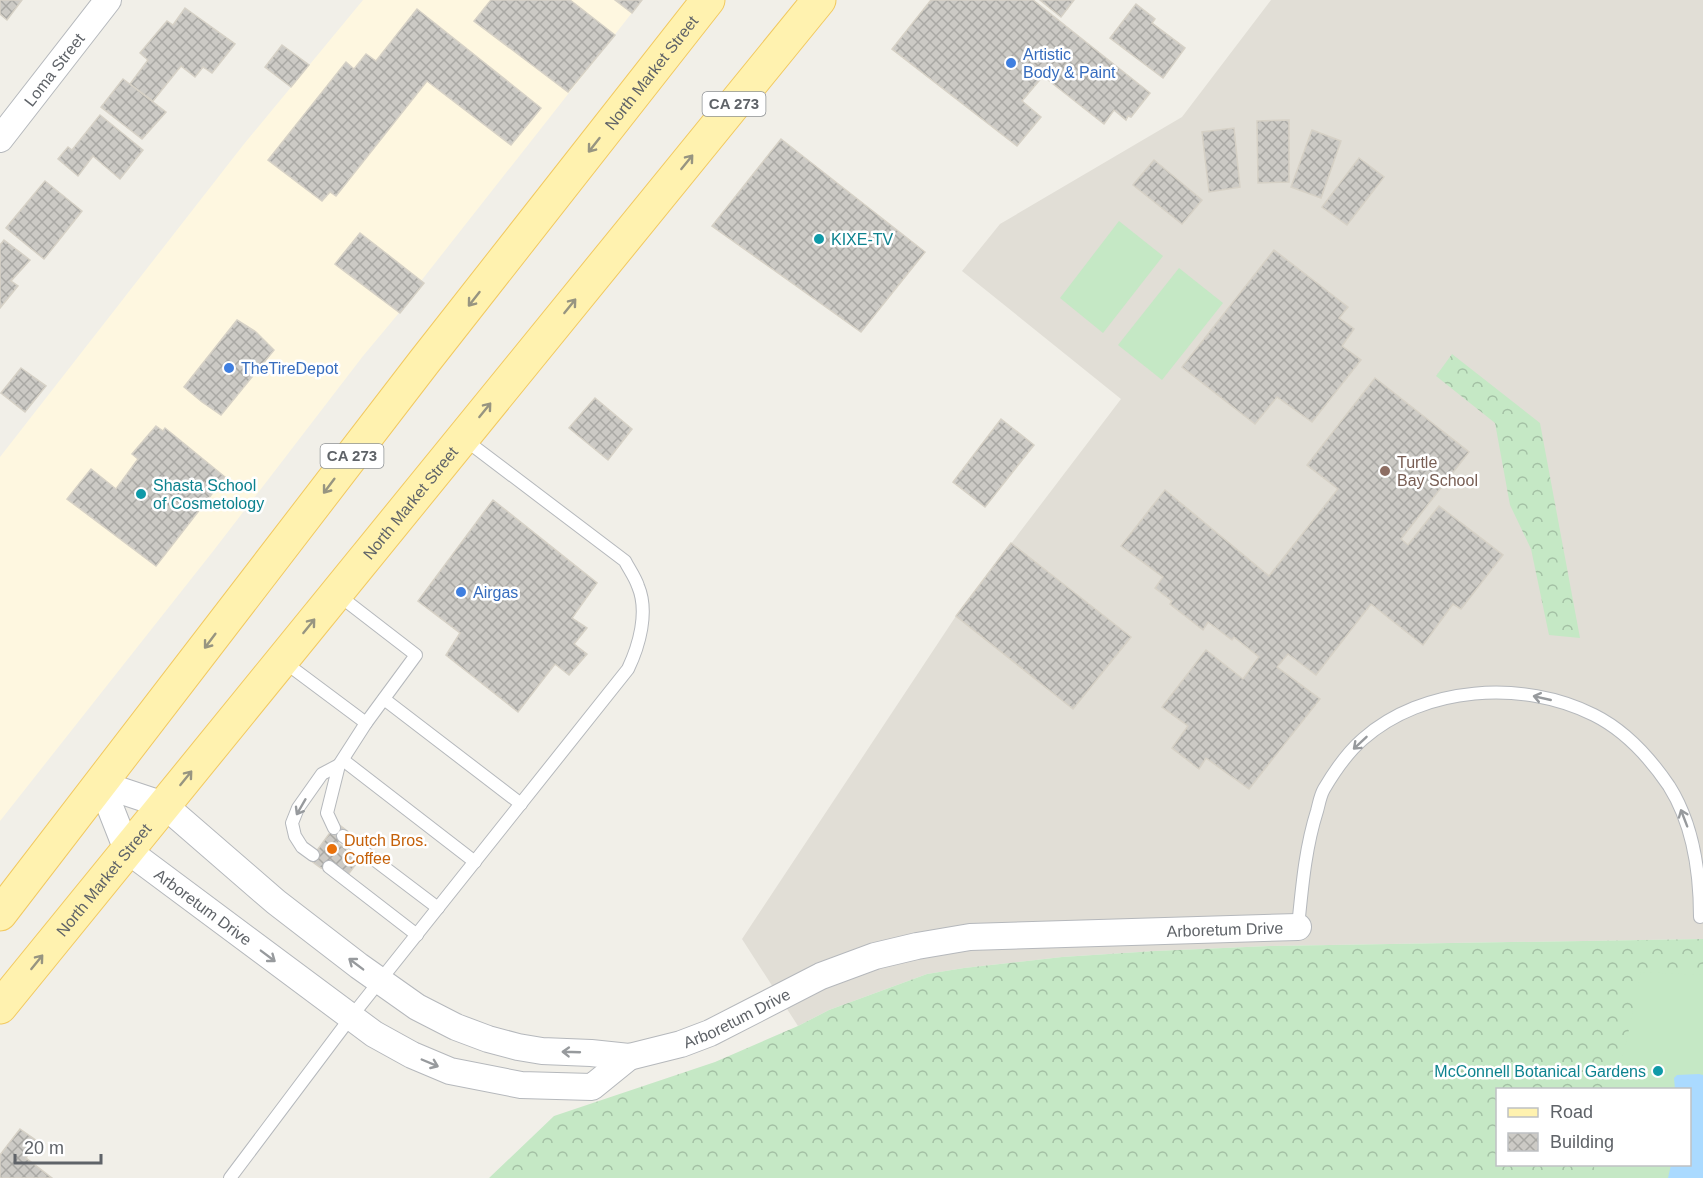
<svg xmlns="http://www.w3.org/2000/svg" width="1703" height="1178" font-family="Helvetica,sans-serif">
	<defs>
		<pattern id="forest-crowns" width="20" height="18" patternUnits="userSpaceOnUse" patternTransform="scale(1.5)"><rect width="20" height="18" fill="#c5e8c5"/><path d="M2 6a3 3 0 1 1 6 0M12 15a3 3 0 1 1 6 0" fill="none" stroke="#a3c0a4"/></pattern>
		<pattern id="building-cross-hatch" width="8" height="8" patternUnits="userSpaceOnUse" patternTransform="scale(1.5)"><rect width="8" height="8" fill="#cccac5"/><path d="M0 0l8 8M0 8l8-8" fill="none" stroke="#a9a8a4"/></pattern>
	</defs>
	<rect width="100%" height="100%" fill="#f1efe8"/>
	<!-- commercial -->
	<path fill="#fef7e0" d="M363,0H642L421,281L424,283L363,356L214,550L0,821V457L244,144Z"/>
	<!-- education -->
	<path fill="#e1ded6" d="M1271,0H1703V939L1269,946L1155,951L1062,957L964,968L927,974L829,1010L798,1026L742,939L956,616L1121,399L962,271L1000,224L1182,117Z"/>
	<!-- forest -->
	<g fill="url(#forest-crowns)" fill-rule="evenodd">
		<path d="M1452,354L1540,423L1580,638L1549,635L1531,549L1510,505L1495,423L1436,376Z"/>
		<path d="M1703,939V1178H489L554,1116L715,1062L798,1026L829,1010L927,974L964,968L1062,957L1155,951L1269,946ZM1498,1090H1690V1164H1498Z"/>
	</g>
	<!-- garden -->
	<g fill="#c5e8c5">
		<path d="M1119,221L1163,256L1103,333L1060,298Z"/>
		<path d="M1179,268L1223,303L1162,380L1118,345Z"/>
		<path d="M1641,972L1703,975V1178H1607L1591,1165L1690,1164V1090L1603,1089L1624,1053Z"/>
	</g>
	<!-- water -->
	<path fill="#aadaff" d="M1699,1074L1703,1075V1178H1668L1671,1165L1690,1164V1090L1675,1089L1674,1078L1677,1075Z"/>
	<!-- building -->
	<g fill="url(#building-cross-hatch)" stroke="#d6d1c6" stroke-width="1.5">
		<path d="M0,0H22L7,20L0,14Z"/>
		<path d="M491,0H570L615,35L568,92L474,21Z"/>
		<path d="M615,0H642L632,13Z"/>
		<path d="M931,0H1033L1150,93L1131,117L1128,116L1126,120L1114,110L1104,124L1043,76L1022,101L1041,117L1017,146L892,49Z"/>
		<path d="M1040,0H1074L1061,17Z"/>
		<path d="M1136,4L1155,19L1152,23L1185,48L1163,78L1110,38Z"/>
		<path d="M185,8L235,44L212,73L203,67L195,77L181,66L153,101L130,84L148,60L140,53L167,21L173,25Z"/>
		<path d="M417,9L541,108L511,145L427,81L336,196L330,192L322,201L268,160L346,62L354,69L366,54L376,61Z"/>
		<path d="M282,45L309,65L291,87L265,67Z"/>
		<path d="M123,79L166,112L142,139L101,107Z"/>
		<path d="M100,115L143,150L120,179L93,156L78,176L58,159L68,147L72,150Z"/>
		<path d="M1289,120V182L1258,183L1257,121Z"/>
		<path d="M1234,128L1240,187L1209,192L1202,132Z"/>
		<path d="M1312,130L1341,141L1321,198L1291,187Z"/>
		<path d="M781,139L925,252L861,332L712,226Z"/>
		<path d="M1359,158L1384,177L1347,225L1322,207Z"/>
		<path d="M1154,160L1202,200L1182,224L1133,185Z"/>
		<path d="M45,181L82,211L44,259L6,228Z"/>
		<path d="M360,233L424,283L400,313L335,264Z"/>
		<path d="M4,240L30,260L11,281L18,286L0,308V245Z"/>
		<path d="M1274,250L1348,307L1339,318L1354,329L1342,346L1361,360L1312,422L1277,397L1255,424L1182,367Z"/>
		<path d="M237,320L256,332L274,350L221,415L202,402L184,387Z"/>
		<path d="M21,368L46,386L25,412L1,393Z"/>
		<path d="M1375,378L1469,452L1401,539L1408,545L1439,506L1503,555L1461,609L1453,604L1423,645L1371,604L1316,675L1288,654L1277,667L1320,699L1249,789L1206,758L1199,769L1172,748L1188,726L1162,707L1206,650L1243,679L1259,657L1234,637L1232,640L1208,622L1203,630L1170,604L1172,601L1155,588L1163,577L1121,546L1165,490L1269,576L1338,489L1307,465Z"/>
		<path d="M595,398L632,429L608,460L569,428Z"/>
		<path d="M1001,419L1034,445L985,507L953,482Z"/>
		<path d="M156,426L163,431L165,428L225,477L156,566L67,499L91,469L116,489L138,459L132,454Z"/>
		<path d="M493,500L597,583L572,618L587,628L574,644L587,654L569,675L555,664L518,712L446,655L460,633L418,601Z"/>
		<path d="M1011,543L1131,637L1073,709L956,616Z"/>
		<path d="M337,823L347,831L338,843L360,859L347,876L321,868L310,860Z"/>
		<path d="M20,1129L37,1141L26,1158L52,1178H0V1155Z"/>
	</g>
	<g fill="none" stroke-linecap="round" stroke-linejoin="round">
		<!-- lane casing -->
		<g stroke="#b5b8bc" stroke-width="14">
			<g id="lane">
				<path d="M283,661L366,723L416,655L337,594"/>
				<path d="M384,699L521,804"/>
				<path d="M343,760L475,862"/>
				<path d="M334,828L327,813L339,765L366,723"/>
				<path d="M343,836L438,908"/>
				<path d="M313,855L302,847L295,836L292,823L298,808L322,774L339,765"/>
				<path d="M329,867L417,935"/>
				<path d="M1298,927C1302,888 1305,849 1317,811C1319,804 1320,796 1324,789C1334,772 1348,752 1363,739C1423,686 1523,679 1594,715C1624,730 1650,758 1669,786C1693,824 1700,873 1700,917"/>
				<path d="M230,1178L351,1017L628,669C639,646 649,612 638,586C635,577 629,569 625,561L464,439"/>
			</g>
		</g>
		<!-- street casing -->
		<g stroke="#b5b8bc" stroke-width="28">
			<g id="street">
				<path id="s1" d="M0,139L108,0"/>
				<path id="s2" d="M101,784L164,805L276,902L359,966L417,1007L456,1027L488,1039L518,1047L542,1051L591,1053L629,1057L681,1044L710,1033L821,976L875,956L917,946L970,937L1298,927"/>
				<path id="s3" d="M101,784L127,850L374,1034L412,1055L450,1071L521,1085L592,1087L629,1057"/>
			</g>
		</g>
		<!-- primary casing -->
		<g stroke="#f2c960" stroke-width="35">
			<g id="primary">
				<path id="s4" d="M0,914L424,362L708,0"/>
				<path id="s5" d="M0,1007L819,0"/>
			</g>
		</g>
		<!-- lane -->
		<use href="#lane" stroke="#fff" stroke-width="12"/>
		<!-- street -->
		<use href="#street" stroke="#fff" stroke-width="26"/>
		<!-- primary -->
		<use href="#primary" stroke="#fff2af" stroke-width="33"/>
	</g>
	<!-- one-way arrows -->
	<defs><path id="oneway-shaft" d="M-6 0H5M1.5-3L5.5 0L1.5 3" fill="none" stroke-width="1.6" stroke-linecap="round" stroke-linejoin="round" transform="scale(1.5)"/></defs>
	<g stroke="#979581">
		<use href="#oneway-shaft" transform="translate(594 145) rotate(128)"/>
		<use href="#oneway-shaft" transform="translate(687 162) rotate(-51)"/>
		<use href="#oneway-shaft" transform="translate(474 299) rotate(128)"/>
		<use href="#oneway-shaft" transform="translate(570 306) rotate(-51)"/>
		<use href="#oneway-shaft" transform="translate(485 410) rotate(-51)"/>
		<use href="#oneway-shaft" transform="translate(329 486) rotate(127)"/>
		<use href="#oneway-shaft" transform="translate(309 626) rotate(-51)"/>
		<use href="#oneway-shaft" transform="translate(210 641) rotate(127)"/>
		<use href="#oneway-shaft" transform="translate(186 778) rotate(-51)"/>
		<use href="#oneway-shaft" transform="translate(37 962) rotate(-51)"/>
	</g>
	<g stroke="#979a9d">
		<use href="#oneway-shaft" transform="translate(1542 698) rotate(-167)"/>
		<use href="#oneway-shaft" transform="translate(1360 743) rotate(137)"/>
		<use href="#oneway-shaft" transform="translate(301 807) rotate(120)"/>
		<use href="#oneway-shaft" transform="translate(1684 818) rotate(-111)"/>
		<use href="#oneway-shaft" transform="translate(268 956) rotate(37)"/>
		<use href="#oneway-shaft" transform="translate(356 964) rotate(-143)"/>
		<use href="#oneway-shaft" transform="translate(571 1052) rotate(-178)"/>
		<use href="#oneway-shaft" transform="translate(430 1063) rotate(23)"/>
	</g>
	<!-- markers -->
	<g fill="#3f7fe0" stroke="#fff" stroke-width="2">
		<circle cx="1011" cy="63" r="6"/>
		<circle cx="229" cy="368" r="6"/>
		<circle cx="461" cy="592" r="6"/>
	</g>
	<g fill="#0f9aa8" stroke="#fff" stroke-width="2">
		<circle cx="819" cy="239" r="6"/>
		<circle cx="141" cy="494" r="6"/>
		<circle cx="1658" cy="1071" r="6"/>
	</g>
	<circle fill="#8d6e63" stroke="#fff" stroke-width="2" cx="1385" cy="471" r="6"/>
	<circle fill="#e8710a" stroke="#fff" stroke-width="2" cx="332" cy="849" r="6"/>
	<g text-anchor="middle" stroke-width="5" stroke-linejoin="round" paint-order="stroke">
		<!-- shield labels -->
		<g fill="#fff" stroke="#8f9295" stroke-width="1.5">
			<rect x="702.5" y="92" width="63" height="24" rx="4.5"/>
			<rect x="320.5" y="444" width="63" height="24" rx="4.5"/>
		</g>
		<g font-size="15" font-weight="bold" fill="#5f6368">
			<text x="734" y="109">CA 273</text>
			<text x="352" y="461">CA 273</text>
		</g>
		<!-- shop labels -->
		<g font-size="16" fill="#366cbe" stroke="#fff" text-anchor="start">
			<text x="1023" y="60">Artistic<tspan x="1023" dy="18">Body &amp; Paint</tspan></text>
			<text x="241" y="374">TheTireDepot</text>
			<text x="473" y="598">Airgas</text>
		</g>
		<!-- street labels -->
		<g font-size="16" fill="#5f6368" stroke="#fff">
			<text dy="6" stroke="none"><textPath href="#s1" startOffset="88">Loma Street</textPath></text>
			<text dy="6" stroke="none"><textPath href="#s4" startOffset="1064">North Market Street</textPath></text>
			<text dy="6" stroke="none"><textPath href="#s5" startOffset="650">North Market Street</textPath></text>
			<text dy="6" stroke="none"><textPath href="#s5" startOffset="164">North Market Street</textPath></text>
			<text dy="6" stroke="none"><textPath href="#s3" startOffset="166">Arboretum Drive</textPath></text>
			<text dy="6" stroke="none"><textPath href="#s2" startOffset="1230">Arboretum Drive</textPath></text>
			<text dy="6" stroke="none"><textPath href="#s2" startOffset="726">Arboretum Drive</textPath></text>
		</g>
		<!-- culture labels -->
		<g font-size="16" fill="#0d838f" stroke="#fff" text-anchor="start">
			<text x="831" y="245">KIXE-TV</text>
			<text x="153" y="491">Shasta School<tspan x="153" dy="18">of Cosmetology</tspan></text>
			<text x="1646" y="1077" text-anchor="end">McConnell Botanical Gardens</text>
		</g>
		<!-- education labels -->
		<g font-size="16" fill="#785e54" stroke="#fff" text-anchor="start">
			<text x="1397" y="468">Turtle<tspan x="1397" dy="18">Bay School</tspan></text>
		</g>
		<!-- food labels -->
		<g font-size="16" fill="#c56008" stroke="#fff" text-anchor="start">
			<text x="344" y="846">Dutch Bros.<tspan x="344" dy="18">Coffee</tspan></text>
		</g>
	</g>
	<!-- legend -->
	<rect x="1496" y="1088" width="195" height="78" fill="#ffffff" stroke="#bfc1c3" stroke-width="1.5"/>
	<rect x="1508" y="1108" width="30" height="9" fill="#fff2af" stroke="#bfc1c3" stroke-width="1.5"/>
	<text x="1550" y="1118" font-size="18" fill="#5f6368">Road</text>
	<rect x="1508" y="1133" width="30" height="18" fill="url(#building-cross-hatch)" stroke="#bfc1c3" stroke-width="1.5"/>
	<text x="1550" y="1148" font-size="18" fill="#5f6368">Building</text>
	<!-- scale -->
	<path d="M15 1154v9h86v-9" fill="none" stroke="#5f6368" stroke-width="3"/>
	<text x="24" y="1154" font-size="18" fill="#5f6368" stroke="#ffffff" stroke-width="4.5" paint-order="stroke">20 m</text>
</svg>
